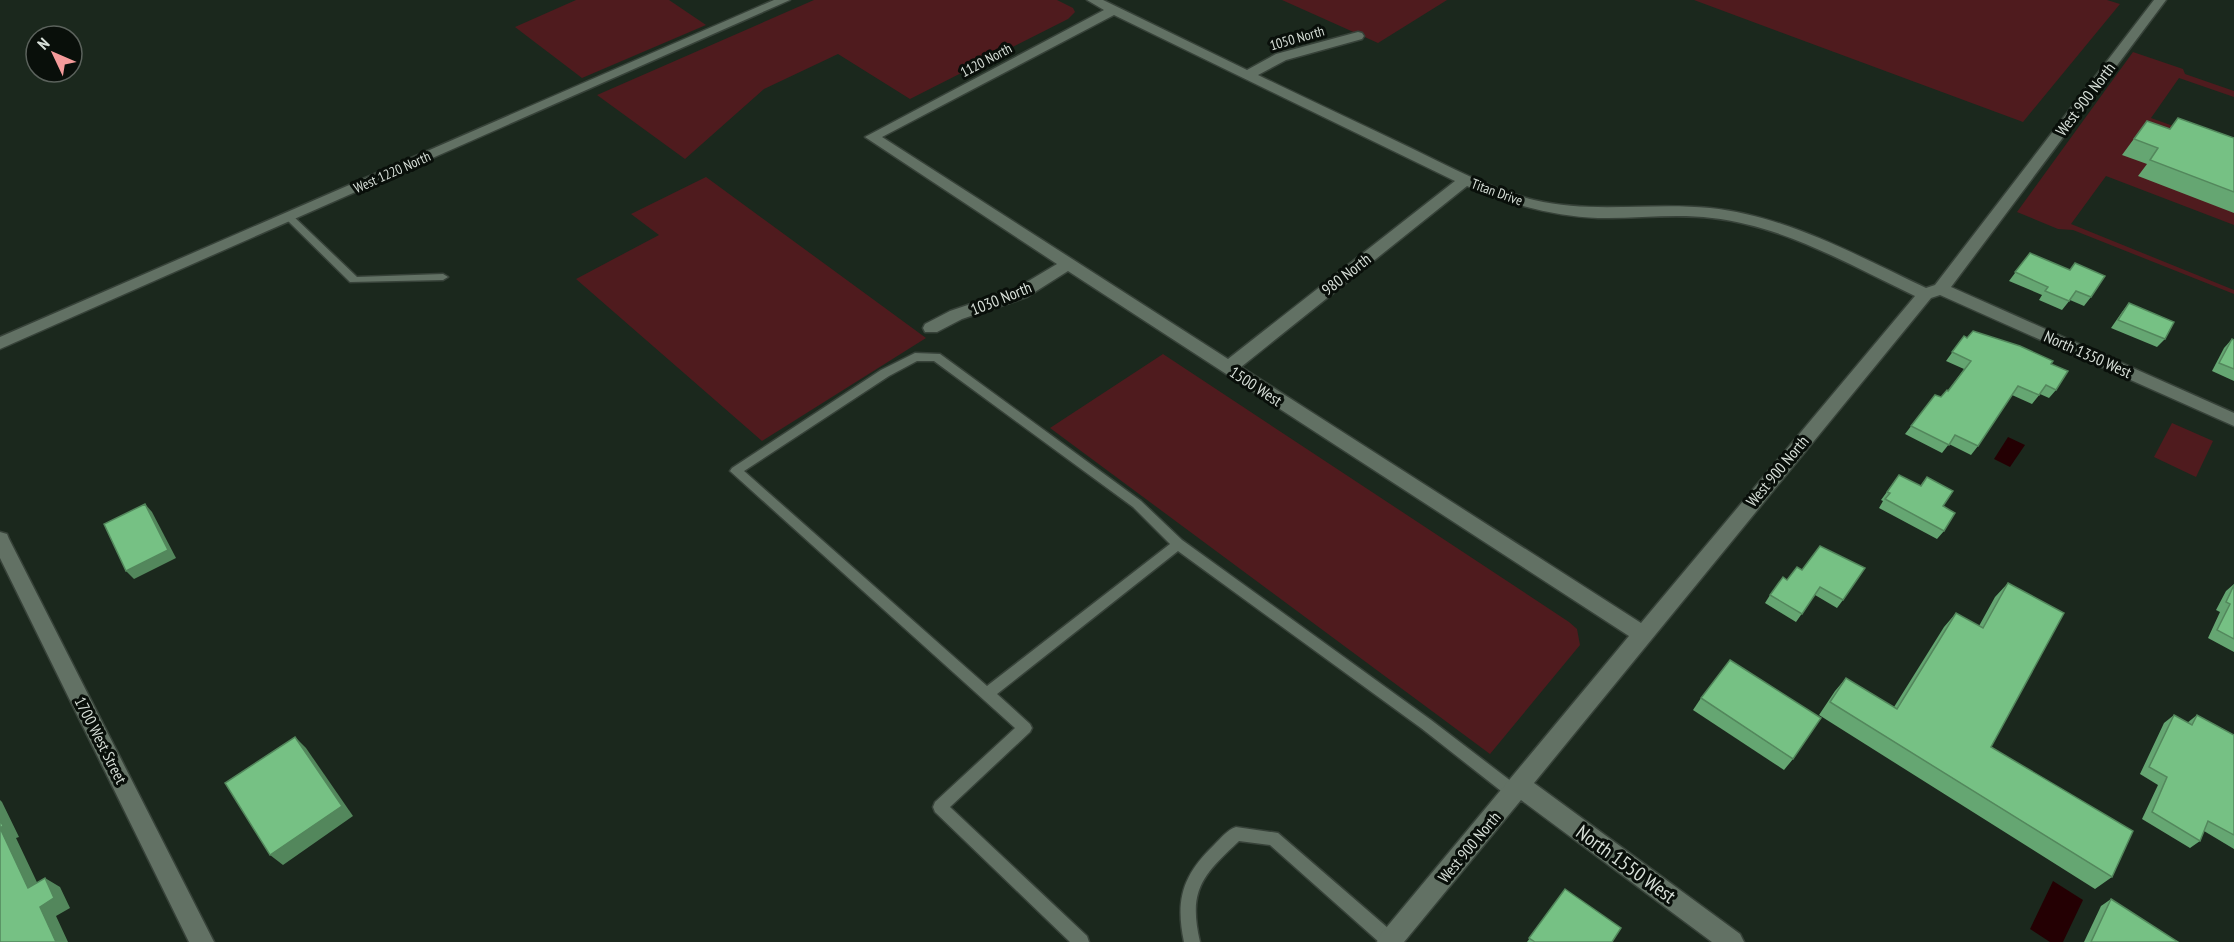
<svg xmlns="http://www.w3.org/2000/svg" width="2234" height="942" font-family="'PT Sans Narrow',sans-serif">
	<rect width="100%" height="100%" fill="#1b281d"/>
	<!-- green -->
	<g fill="#4f1b1e">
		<path d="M576,0H669L706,25L582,78L515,27Z"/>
		<path d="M814,0H1057L1073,8L1075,12L1068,19L910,99L838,54L764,89L685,159L597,95Z"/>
		<path d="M1282,0H1447L1378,43Z"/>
		<path d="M1694,0H2107L2120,4L2023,122Z"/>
		<path d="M2133,52L2183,69L2185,74L2234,91V97L2179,78L2151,118L2234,148V225L2106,176L2071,224L2234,290V294L2073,230L2058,229L2017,212Z"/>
		<path d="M706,177L926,338L762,441L576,279L659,235L631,214Z"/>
		<path d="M1163,354L1569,622L1577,629L1580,645L1490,754L1050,428Z"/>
		<path d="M2172,423L2213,441L2196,477L2154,457Z"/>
	</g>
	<!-- water -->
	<g fill="#240003">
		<path d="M2008,437L2025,445L2010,467L1994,459Z"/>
		<path d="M2053,881L2083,900L2063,942H2050L2030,929Z"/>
	</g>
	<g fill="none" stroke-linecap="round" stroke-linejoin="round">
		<!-- lane casing -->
		<g stroke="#374239" stroke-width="3">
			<g id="lane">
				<path d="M289,214L292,215L357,277L443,274L448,277L443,280L350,282L286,219L284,217Z"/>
				<path d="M915,353L940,354L1141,501L1182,540L1431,720L1520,788L1522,793L1520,798L1515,800L1510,798L1421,728L1178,551L997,694L1030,724L1032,728L1030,732L950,807L1087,936L1089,942H1070L935,812L933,807L935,802L1015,728L730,471L732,468L881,370ZM917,361H934L1133,507L1170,544L987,686L744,471L889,376Z"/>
				<path d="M1236,827L1278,833L1396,935L1398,942H1379L1270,845L1239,841C1202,876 1188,890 1200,942H1184C1175,899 1183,875 1214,845C1221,838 1227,830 1236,827Z"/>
			</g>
		</g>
		<!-- street casing -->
		<g stroke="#374239" stroke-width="3">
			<g id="street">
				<path d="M774,0H790L0,349V337Z"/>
				<path d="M1087,0H1103L1247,70L1276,54L1358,32L1362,33L1364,36L1362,39L1286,60L1258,75C1309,100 1361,124 1413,149C1452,168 1491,189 1534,200C1593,214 1651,202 1710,208C1787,216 1858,256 1926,288L1935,285L2154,0H2166L1951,287L2234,413V426L1940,295L1931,298L1534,783L1740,934L1744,942H1712L1521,800L1404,942H1377L1381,934L1629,636L1068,271L1027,297L962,319L937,332H925L923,328L925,324L950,311L1015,289L1057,264L865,137L1104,10ZM1114,15L1455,181L1228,359L882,137ZM1467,186C1508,204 1553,216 1598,218C1636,219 1674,213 1712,218C1784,226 1850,265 1915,296L1641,623L1241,367Z"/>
				<path d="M0,532L7,534L9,539L214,942H189L0,558Z"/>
			</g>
		</g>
		<!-- lane -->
		<use href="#lane" fill="#627164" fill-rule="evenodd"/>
		<!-- street -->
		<use href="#street" fill="#627164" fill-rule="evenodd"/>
	</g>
	<!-- wall -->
	<g fill="#65a672">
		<path d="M2147,121L2170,129L2234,138V213L2138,176L2147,164L2122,155Z"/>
		<path d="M2030,253L2091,297L2084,306L2070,300L2062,310L2039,300L2042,295L2009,281Z"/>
		<path d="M2129,303L2165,339L2157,347L2111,328L2122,312Z"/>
		<path d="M1964,336L2051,364L2056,390L2049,398L2040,394L2032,404L2012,395L1978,446L1971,455L1949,444L1942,453L1905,434L1935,395L1941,397L1948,391L1964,369L1946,361Z"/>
		<path d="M2232,339L2234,340V381L2212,371L2224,348Z"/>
		<path d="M1899,475L1920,486L1927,477L1943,506L1944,531L1937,539L1879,508L1883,501L1881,500Z"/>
		<path d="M1797,567L1843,600L1837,608L1815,595L1796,622L1765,603L1770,595L1787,580Z"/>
		<path d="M2008,583L1991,747L2112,877L2095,889L1819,715L1835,691L1846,678L1894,707L1944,627L1956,613L1979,626L1995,597Z"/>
		<path d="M2234,584V652L2208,638L2220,612L2216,610L2226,591Z"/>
		<path d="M1701,698L1793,759L1784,770L1693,710Z"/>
		<path d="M2174,715L2187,723L2197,715L2234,735V849L2204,831L2200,841L2190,848L2142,819L2158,785L2140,774L2164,723Z"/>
		<path d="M1565,889L1612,942H1527Z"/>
		<path d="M2111,899L2178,942H2084L2101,906Z"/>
	</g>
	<!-- shaded-wall -->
	<g fill="#53875c">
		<path d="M145,504L152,512L176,558L134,579L126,571Z"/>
		<path d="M295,737L306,748L353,816L283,865L270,855Z"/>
		<path d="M0,800L2,802L19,837L16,838L44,897L28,888L0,828Z"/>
		<path d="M45,878L60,887L70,908L56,916L68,942H56L40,907Z"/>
	</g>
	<!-- building -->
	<g fill="#76c184" stroke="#53875c" stroke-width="1.5">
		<path d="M2178,118L2234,138V192L2150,160L2158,148L2134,139L2147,121L2170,129Z"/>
		<path d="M2030,253L2070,270L2075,263L2105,276L2091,297L2076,291L2069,301L2045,291L2048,287L2015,272Z"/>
		<path d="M2129,303L2174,322L2165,339L2118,320Z"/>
		<path d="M1973,331L2020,346L2053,361L2051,364L2068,371L2056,390L2046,385L2039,395L2018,386L1978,446L1955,435L1949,445L1911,426L1935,395L1941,397L1947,390L1948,391L1971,361L1952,352L1964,336L1967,338Z"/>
		<path d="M2232,339L2234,340V369L2219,363Z"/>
		<path d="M1899,475L1921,486L1927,477L1953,491L1943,506L1955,513L1944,531L1885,499L1890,493L1887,492Z"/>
		<path d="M145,504L168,550L126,571L104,524Z"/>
		<path d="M1820,546L1865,568L1843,600L1820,587L1802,614L1770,595L1783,577L1787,580L1797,567L1802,570Z"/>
		<path d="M2008,583L2064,613L1991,747L2133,831L2112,877L1830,702L1846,678L1897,709L1956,613L1983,628Z"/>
		<path d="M2234,585V639L2217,630L2230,604L2226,602Z"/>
		<path d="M1730,660L1821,718L1793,759L1701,698Z"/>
		<path d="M2174,715L2192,725L2197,715L2234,735V835L2208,821L2200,841L2152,812L2167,777L2149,767Z"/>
		<path d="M295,737L342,806L270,855L225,783Z"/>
		<path d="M0,820L3,826L0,828L28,888L45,878L54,898L40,907L56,942H0Z"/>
		<path d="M1565,889L1621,928L1612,942H1535L1529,938Z"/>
		<path d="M2111,899L2178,942H2091Z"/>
	</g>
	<g text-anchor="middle" stroke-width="6" stroke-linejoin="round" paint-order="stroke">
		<!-- far-street labels -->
		<g font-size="14" fill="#d7dfd8" stroke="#090f0a">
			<text transform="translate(1297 38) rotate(-16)" y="5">1050 North</text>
			<text transform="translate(986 60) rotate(-28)" y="5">1120 North</text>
			<text transform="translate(392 172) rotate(-24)" y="5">West 1220 North</text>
			<text transform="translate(1497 192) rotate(20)" y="5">Titan Drive</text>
		</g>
		<!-- street labels -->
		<g font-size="16" fill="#d7dfd8" stroke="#090f0a">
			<text transform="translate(2085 99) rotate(-53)" y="6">West 900 North</text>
			<text transform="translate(1346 274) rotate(-38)" y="6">980 North</text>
			<text transform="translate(1001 298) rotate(-22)" y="6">1030 North</text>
			<text transform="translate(2088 354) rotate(24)" y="6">North 1350 West</text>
			<text transform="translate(1256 386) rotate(33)" y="6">1500 West</text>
			<text transform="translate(1777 471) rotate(-50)" y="6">West 900 North</text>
			<text transform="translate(101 740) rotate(63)" y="6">1700 West Street</text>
			<text transform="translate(1469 847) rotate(-50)" y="6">West 900 North</text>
		</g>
		<!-- near-street labels -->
		<g font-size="20" fill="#d7dfd8" stroke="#090f0a">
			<text transform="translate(1626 864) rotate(36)" y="7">North 1550 West</text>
		</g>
	</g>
	<!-- north arrow -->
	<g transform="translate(54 54) rotate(314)"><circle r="28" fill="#090f0a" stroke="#5b625c" stroke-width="1.5"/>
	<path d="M0-4.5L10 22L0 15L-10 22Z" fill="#f59b9b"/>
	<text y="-9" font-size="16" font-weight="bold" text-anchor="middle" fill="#d7dfd8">N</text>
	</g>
</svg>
